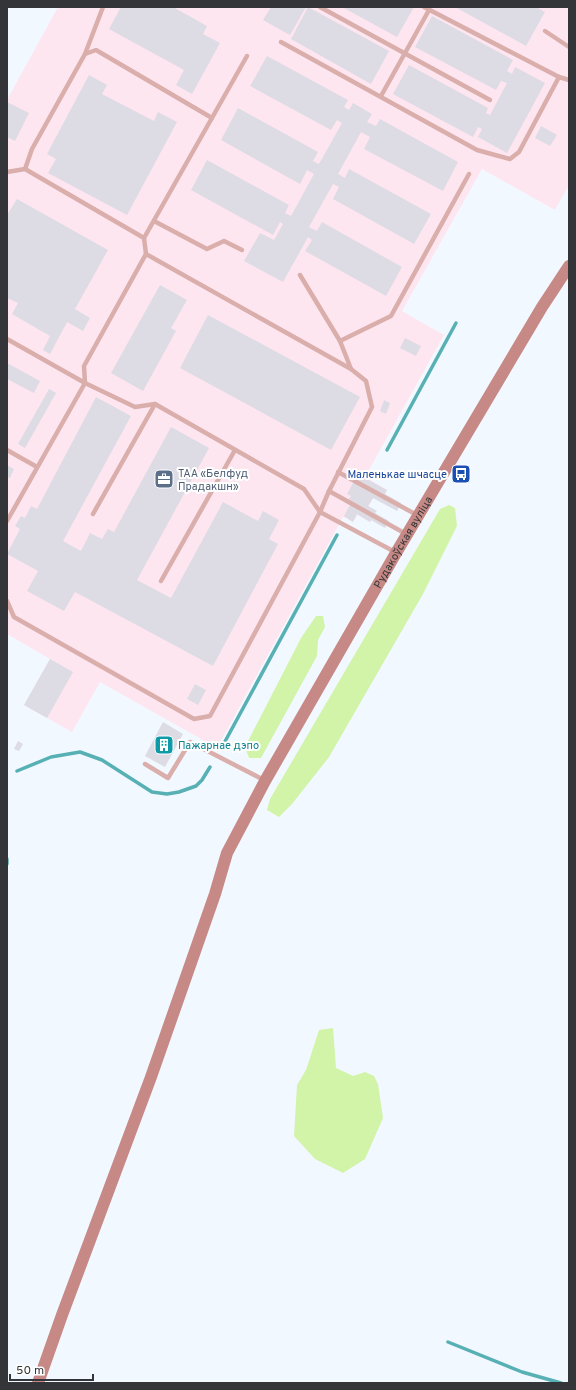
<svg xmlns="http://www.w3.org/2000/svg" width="576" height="1390" font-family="Overpass,sans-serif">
	<rect width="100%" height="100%" fill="#f2f8ff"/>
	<!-- industrial -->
	<path fill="#fee6f1" d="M58,7H569V185L555,210L482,169L402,311L444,335L365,477L387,490L381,502L373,498L369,506L375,513L370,522L357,515L353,522L343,517L217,748L100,682L72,732L24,705L50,659L7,634V100Z"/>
	<!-- green -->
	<g fill="#d1f4a8">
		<path d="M449,505L455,508L457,526L423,594L329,757L292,804L279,817L267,810L270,799L440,509Z"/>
		<path d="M316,616H323L325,627L318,640L317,656L261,758H249L245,747L301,638Z"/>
		<path d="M333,1028L336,1068L353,1076L365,1072L374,1076L378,1084L383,1118L365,1159L343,1173L315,1159L294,1136L297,1085L306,1070L319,1030Z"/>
	</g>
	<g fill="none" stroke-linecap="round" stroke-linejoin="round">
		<!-- stream -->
		<g stroke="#57b0b3" stroke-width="3.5">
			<path d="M387,450L456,323"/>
			<path d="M222,747L337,535"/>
			<path d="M17,771L51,757L80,752L102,760L152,792L167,794L179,792L196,786L202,780L210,767"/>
			<path d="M7,859V864"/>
			<path d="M448,1342L522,1372L561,1383"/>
		</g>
	</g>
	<!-- building -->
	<g fill="#dddbe4">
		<path d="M121,7H173L207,26L203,34L220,43L192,94L176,85L184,70L109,29Z"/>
		<path d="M271,7H306L290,35L263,20Z"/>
		<path d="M308,7L389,51L371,84L291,39Z"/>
		<path d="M342,7H414L397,37Z"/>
		<path d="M455,7H536L545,12L526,46Z"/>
		<path d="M432,16L513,60L507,71L512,74L515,67L545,83L507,153L478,137L482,129L478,127L473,137L393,94L409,65L488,108L486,113L490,115L507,83L501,81L496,90L415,47Z"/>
		<path d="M267,56L348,100L344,107L349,110L353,103L372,114L367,122L376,126L380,119L458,162L443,191L364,149L370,137L361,132L338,174L345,178L349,169L431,214L414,244L333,199L339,187L333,184L309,227L317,231L322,222L402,267L386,296L305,251L312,240L308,237L283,282L244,261L260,233L274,240L283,224L280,222L273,235L191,190L207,160L289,205L285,213L291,216L314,174L307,170L300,184L221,140L238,108L318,152L313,161L319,164L342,123L337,120L331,130L250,86Z"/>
		<path d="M89,75L107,85L102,94L154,121L158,112L177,122L127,215L48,173L56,159L47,154Z"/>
		<path d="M7,102L29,113L15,141L7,137Z"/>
		<path d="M541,126L557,135L550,146L535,138Z"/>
		<path d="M17,199L108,250L75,309L90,318L83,331L67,322L50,354L43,350L50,336L12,314L18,303L7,298V215Z"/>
		<path d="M160,285L187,300L171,328L176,331L143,391L111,373Z"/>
		<path d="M208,315L360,397L331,450L180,368Z"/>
		<path d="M405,338L421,346L416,356L400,348Z"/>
		<path d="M7,363L40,381L34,393L7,379Z"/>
		<path d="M49,389L56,393L25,448L18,444Z"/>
		<path d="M96,397L131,416L63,541L81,551L90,533L102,539L108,529L114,532L171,427L209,448L137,580L171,598L223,502L258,521L263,511L279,520L269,539L278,544L213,666L75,592L64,611L27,591L38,571L7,554L20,529L15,526L21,516L25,518L31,506L37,509Z"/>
		<path d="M384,400L390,403L386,414L380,411Z"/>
		<path d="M7,465L14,469L10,478L7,477Z"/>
		<path d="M358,474L387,490L385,494L401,503L397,511L373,498L368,506L377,511L375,513L389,521L385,528L371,520L370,522L357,514L353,522L344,516L350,505L346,503L351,496L347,494Z"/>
		<path d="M50,659L73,672L47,718L24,705Z"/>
		<path d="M195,684L206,690L198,705L187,699Z"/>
		<path d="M163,722L183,734L165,767L145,756Z"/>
		<path d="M18,741L23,744L19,751L14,749Z"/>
	</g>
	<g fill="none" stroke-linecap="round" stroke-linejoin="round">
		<!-- lane -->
		<g stroke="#d9aeab" stroke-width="4.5">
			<path d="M320,7L490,100"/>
			<path d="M424,7L559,77L569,80"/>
			<path d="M545,31L569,47"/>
			<path d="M281,42L477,150L510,159L519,152L559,77"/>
			<path d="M85,54L103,7"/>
			<path d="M381,96L429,10"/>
			<path d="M25,169L32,149L85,54L96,50L212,118"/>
			<path d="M7,172L25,169L144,238L146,254L351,369"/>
			<path d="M154,221L207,249L224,241L242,250"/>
			<path d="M144,238L247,56"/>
			<path d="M300,275L340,341L351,369L366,381L372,407L329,491L320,512L395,552"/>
			<path d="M7,339L85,383L135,407L155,404L304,489L320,512L210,716L194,719L14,617L7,601"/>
			<path d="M340,341L391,316L469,174"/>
			<path d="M7,450L37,467"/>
			<path d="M338,472L417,515"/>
			<path d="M329,491L406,534"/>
			<path d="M93,514L155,404"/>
			<path d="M7,521L85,383L84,366L146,254"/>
			<path d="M161,581L235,450"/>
			<path d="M145,764L168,778L190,742L264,780"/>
		</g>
		<!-- secondary -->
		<path stroke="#c78985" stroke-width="12" id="s1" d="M38,1383L62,1315L151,1077L215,894L227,853L265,781L396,553L542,307L569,266"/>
	</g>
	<!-- icons -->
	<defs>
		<g id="bus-square" transform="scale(1)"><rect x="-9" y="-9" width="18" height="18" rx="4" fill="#1a4fb4" stroke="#fff"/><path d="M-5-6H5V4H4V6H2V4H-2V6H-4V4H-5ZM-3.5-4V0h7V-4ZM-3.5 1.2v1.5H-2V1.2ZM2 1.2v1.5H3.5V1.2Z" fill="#fff"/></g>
		<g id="office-square" transform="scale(1)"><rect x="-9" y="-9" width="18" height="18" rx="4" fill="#5c6f8a" stroke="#fff"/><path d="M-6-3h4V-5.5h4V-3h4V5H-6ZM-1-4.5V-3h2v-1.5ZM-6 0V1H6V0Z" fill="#fff"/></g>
		<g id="building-square" transform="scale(1)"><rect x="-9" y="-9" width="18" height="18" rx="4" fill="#0f9aa8" stroke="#fff"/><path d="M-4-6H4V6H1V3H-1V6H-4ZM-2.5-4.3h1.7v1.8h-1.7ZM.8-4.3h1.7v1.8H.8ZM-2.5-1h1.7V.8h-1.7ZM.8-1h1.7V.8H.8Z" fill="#fff"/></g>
	</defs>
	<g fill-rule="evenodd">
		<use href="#bus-square" x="461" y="474"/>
		<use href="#office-square" x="164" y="479"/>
		<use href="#building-square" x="164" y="745"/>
	</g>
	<g text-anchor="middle" stroke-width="4" stroke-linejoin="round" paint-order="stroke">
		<!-- service labels -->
		<g font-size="11" fill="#4e5e75" stroke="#fff" text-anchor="start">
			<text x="178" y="477">ТАА «Белфуд<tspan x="178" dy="13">Прадакшн»</tspan></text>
		</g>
		<!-- transit labels -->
		<g font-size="11" fill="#164399" stroke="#fff" text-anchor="end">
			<text x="447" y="478">Маленькае шчасце</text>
		</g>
		<!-- street labels -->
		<g font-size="11" fill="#333538" stroke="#fff">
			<text dy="4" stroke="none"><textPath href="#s1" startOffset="920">Рудакоўская вуліца</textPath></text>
		</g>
		<!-- culture labels -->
		<g font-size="11" fill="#0d838f" stroke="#fff" text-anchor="start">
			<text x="178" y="749">Пажарнае дэпо</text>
		</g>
	</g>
	<!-- border -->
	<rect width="576" height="1390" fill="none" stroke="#333538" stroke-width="16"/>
	<!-- scale -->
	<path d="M10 1374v6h83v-6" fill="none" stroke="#333538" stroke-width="2"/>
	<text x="16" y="1374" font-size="12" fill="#333538" stroke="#ffffff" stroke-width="3" paint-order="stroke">50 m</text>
</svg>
